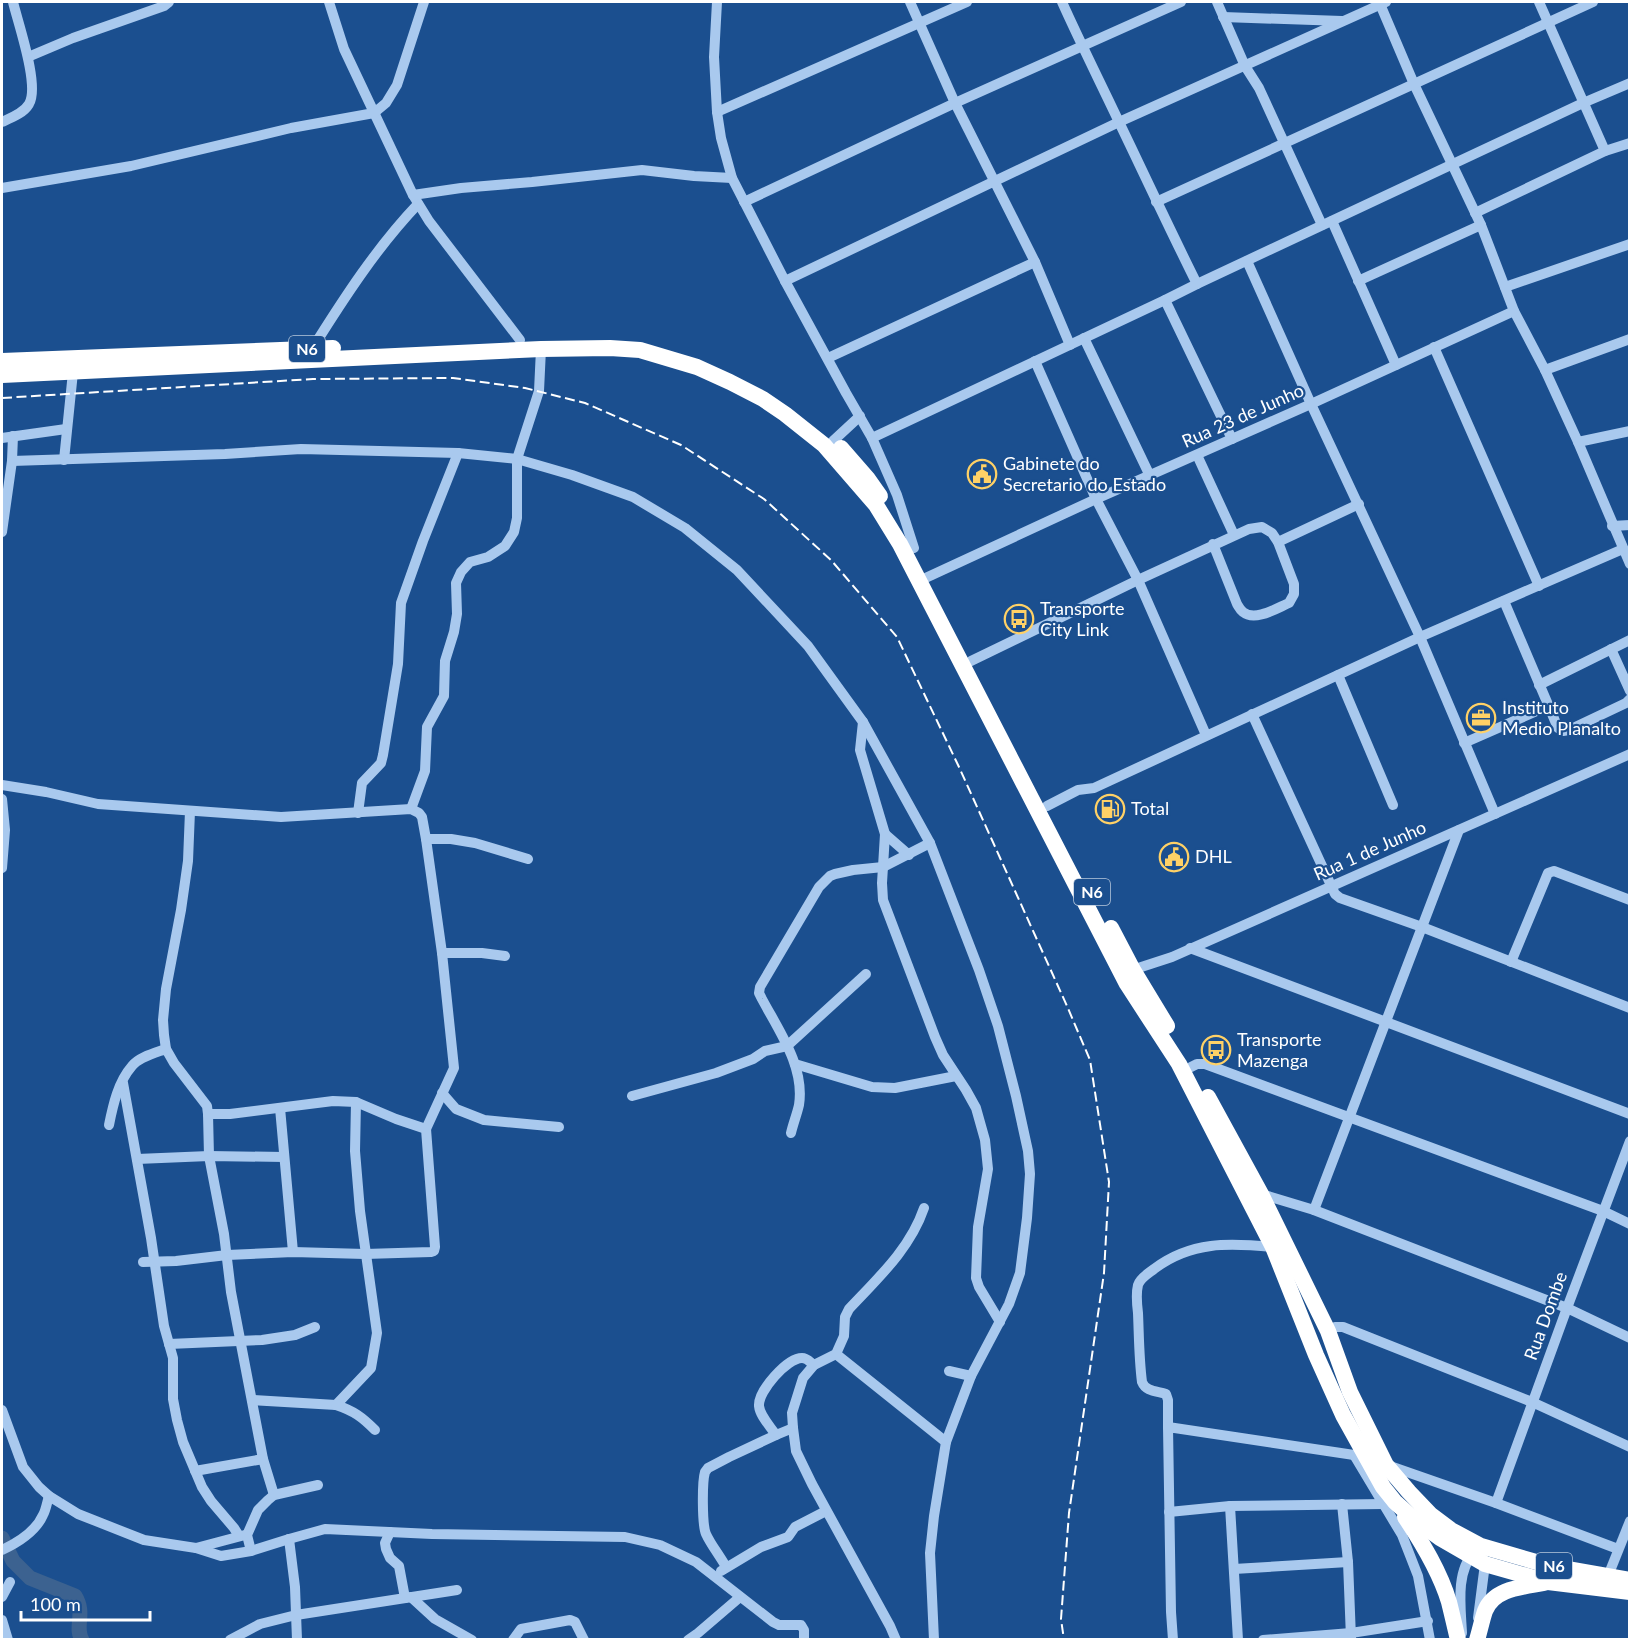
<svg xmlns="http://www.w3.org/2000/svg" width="1631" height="1641" font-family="Lato,sans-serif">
	<rect width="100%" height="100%" fill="#1b4f8f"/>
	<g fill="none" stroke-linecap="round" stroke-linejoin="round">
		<!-- river -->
		<path stroke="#3c6290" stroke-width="15" d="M2,1538L13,1561L30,1578L75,1596C86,1614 74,1627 82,1640"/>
		<!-- minor -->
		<g stroke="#a9c9ee" stroke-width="10">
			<path d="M329,2L344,49L413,195L429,221L520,340"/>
			<path d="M717,2L714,57L717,112L721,138L732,178L785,281L846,393L872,438L897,495L914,548"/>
			<path d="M910,2L955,103L1035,262L1070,345"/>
			<path d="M1062,2C1080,42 1100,82 1119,122C1145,176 1170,230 1197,284"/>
			<path d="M1217,2L1245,66L1259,88L1322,225"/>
			<path d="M1539,2L1605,151"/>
			<path d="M1380,4L1414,84L1481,225L1514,311L1545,370L1578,442L1630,564"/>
			<path d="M1223,17L1342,21"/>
			<path d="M28,57L73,38L164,6L169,2"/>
			<path d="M717,112L967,2"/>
			<path d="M2,122C11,118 24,113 29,104C40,86 18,23 13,2"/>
			<path d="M2,188L131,166L291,128L374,113L386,103L397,85L424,2"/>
			<path d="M413,195L461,188L532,182L642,170L694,176L732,178"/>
			<path d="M744,202L955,103L1181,2"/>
			<path d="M1156,202L1593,2"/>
			<path d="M1475,213L1605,151L1630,143"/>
			<path d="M1332,221L1396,365"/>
			<path d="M1247,261L1311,404L1420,637L1495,814"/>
			<path d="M785,281L1119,122L1386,2"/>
			<path d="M1358,281L1481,225"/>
			<path d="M1505,287L1630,244"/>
			<path d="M1165,300L1232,439"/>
			<path d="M1084,338L1150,476"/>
			<path d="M1434,347L1539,586"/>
			<path d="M312,349C344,298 377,247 418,204"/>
			<path d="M828,358L1035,262"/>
			<path d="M1035,361L1096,499L1138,580L1206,735"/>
			<path d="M1545,370L1630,339"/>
			<path d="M2,438L66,429"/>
			<path d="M872,438L1165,300L1197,284L1583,103L1630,83"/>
			<path d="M833,441L860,416"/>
			<path d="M1578,442L1630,431"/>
			<path d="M1197,455L1234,535"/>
			<path d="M64,460L73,372"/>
			<path d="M12,461L225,454L301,449L458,453L517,459L572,475L633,497L685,528L737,570L808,646L863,722L930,843L979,970L998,1026L1016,1096L1028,1151L1030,1174L1027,1218L1020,1273L1009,1304L971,1376"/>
			<path d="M1612,526L1630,525"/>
			<path d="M2,532L12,461L13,436"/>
			<path d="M1278,542L1359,504"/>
			<path d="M919,581L1096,499L1311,404L1514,311"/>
			<path d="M1504,601L1558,728L1563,731L1569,730L1626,703L1630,699"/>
			<path d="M1611,649L1630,691"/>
			<path d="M971,661L1138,580L1249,529L1262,527L1272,533L1278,542L1294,584V594L1289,603C1277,608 1255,622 1243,612C1240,610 1239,607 1237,604L1213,544"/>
			<path d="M1338,675L1393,805"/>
			<path d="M1539,685L1630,640"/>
			<path d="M1252,714L1335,894L1340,898L1422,927L1630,1008"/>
			<path d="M863,722L860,750L885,834L882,883L883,900L935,1037L943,1055L966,1090L976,1108L985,1140L988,1169L978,1227L976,1278L979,1287L1000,1322"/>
			<path d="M1464,743L1548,706"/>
			<path d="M2,785L46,792L98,804L281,817L411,809L419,813L422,817L426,839L442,953L454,1068L426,1129"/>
			<path d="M2,799L5,830L2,868"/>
			<path d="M1047,806L1078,790L1094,788L1420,637L1623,549"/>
			<path d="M411,809L425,771L427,727L444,696L445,661L454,632L457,614L456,583L461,572L470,562L488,557L505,546L514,532L517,518V459L539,391L541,349"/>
			<path d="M358,813L362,783L381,763L383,755L398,664L401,603L423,541L458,453"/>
			<path d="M885,834L909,855"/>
			<path d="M426,839H451L475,843L528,859"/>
			<path d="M1190,948L1630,1114"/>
			<path d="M442,953H482L505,956"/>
			<path d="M1511,962L1548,873L1554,871L1630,900"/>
			<path d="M1129,971L1172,957L1630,754"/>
			<path d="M795,1064L872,1087L895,1088L956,1076"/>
			<path d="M1191,1067L1197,1064H1205L1603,1211L1630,1224"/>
			<path d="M123,1083L151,1238L164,1326L173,1358V1399L177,1420L183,1442L202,1487L211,1501L234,1528L239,1536"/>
			<path d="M442,1093L456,1109L484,1120L559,1127"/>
			<path d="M632,1096L716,1073L753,1059L765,1051L787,1046L866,974"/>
			<path d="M280,1108L293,1252"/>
			<path d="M208,1114L209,1156L224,1234L231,1292L263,1459L274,1495"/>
			<path d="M109,1125C113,1105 118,1082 132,1066C139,1057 155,1053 166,1049"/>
			<path d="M791,1133C793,1124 797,1114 799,1105C805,1067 779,1031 762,999L759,993L760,987L819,887L830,876L835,874L853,870L883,867L930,843"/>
			<path d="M137,1159L209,1156L284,1157"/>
			<path d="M1261,1194L1314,1210L1567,1308L1630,1338"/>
			<path d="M1314,1210L1459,830"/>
			<path d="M143,1262L176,1261L227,1255L293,1252L365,1254L431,1252L434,1251L435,1247L426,1129L396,1119L356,1102L333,1101L230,1114H208L207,1106L174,1063L166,1049L164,1035L163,1020L166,989L181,910L188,861L190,811"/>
			<path d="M1328,1331L1335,1327H1343L1532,1402L1630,1447"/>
			<path d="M169,1344L262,1340L295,1335L315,1327"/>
			<path d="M836,1354L946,1442"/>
			<path d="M252,1400L336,1405C354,1411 362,1417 375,1430"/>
			<path d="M336,1405L371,1368L377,1333L360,1211L355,1151L356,1102"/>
			<path d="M2,1410L23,1467L39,1487L49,1496L78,1514L144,1540L196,1548L221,1556L251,1551L289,1539L325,1529L432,1534L625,1537L660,1545L696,1562L773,1622L779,1625H801L804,1630V1640"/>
			<path d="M1168,1427V1400L1166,1394C1157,1391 1146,1392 1142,1382C1139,1359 1139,1336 1138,1313C1137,1305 1136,1293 1138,1285C1140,1278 1149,1273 1154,1269C1191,1241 1229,1243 1273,1247"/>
			<path d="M793,1428L776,1435C770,1426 760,1416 759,1406C758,1391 787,1358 802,1358C807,1358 810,1362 814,1365"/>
			<path d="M1359,1452L1354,1455L1402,1535L1418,1576L1430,1640"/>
			<path d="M1387,1465L1496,1503L1618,1549"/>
			<path d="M195,1471L263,1459"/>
			<path d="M1496,1503L1567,1308L1630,1141"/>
			<path d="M1342,1504L1348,1562L1351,1638"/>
			<path d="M1230,1506L1238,1640"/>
			<path d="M1169,1512L1230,1506L1384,1504"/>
			<path d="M390,1532L385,1543L386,1549L390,1558L399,1566L405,1598"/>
			<path d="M289,1539L295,1587L297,1640"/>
			<path d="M196,1548L245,1535"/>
			<path d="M2,1550C17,1543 36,1531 43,1515C46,1510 47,1502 49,1496"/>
			<path d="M251,1551L247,1535L258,1510L268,1500L274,1495L318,1485"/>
			<path d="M726,1567C720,1556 711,1545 706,1534C702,1525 702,1482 705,1472L708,1468L729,1457L776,1435"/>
			<path d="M1234,1569L1348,1562"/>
			<path d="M721,1571L761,1547L788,1537L795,1527L826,1511"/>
			<path d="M1608,1576L1630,1521"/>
			<path d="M2,1597L10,1582"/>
			<path d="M411,1597L435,1619L472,1640"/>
			<path d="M1478,1618L1485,1564L1484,1560"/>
			<path d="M2,1620L8,1640"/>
			<path d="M1462,1633C1461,1610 1455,1571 1474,1553"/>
			<path d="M230,1640L260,1624L296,1615L457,1590"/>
			<path d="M513,1640L521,1629L570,1620L575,1622L584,1640"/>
			<path d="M688,1640L698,1633L740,1597"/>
			<path d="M896,1640L890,1626L812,1484L796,1451L793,1428L792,1413L803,1378L814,1365L836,1354L844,1336L845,1317L849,1309C878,1278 910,1249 924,1208"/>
			<path d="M934,1640L930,1553L934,1516L946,1442L971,1376L949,1371"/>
			<path d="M1173,1640L1171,1612L1168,1427L1354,1455"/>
			<path d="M1263,1640L1351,1633L1428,1621"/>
		</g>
		<!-- highway -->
		<g stroke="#fff" stroke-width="16">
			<path d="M2,361L333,348"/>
			<path d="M2,375L541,349L610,348L640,350L697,367L730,382L763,399L785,414L824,445L876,505L900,544L1127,984L1179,1064L1273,1247L1316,1355L1343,1415L1383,1487L1395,1502L1414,1519L1440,1538L1485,1564L1548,1582L1630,1592"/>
			<path d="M841,448L868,479L880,496"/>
			<path d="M1111,928L1133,970L1167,1026"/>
			<path d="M1208,1097L1261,1194L1328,1331L1350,1392L1386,1465L1409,1492L1431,1515L1451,1530L1481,1546L1550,1566L1630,1580"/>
			<path d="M1405,1517C1423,1544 1440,1572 1449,1602C1452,1614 1455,1627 1458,1640"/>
			<path d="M1477,1640C1480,1630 1482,1620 1485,1611C1494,1588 1523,1587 1544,1583"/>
		</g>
		<!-- rail -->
		<path stroke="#fff" stroke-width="2" stroke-dasharray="10 4.5" stroke-linecap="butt" d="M2,398L313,379L453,378L525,388L585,403L681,445L764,499L831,560L897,637L959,767L1067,1006L1090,1060L1109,1182L1104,1273L1069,1513L1061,1619L1064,1640"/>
	</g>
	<!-- icons -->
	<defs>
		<g id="civic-ring" transform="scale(1.5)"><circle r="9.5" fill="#1b4f8f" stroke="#ffd166" stroke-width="1.5"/><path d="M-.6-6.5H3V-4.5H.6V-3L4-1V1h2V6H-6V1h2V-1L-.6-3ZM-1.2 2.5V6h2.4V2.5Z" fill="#ffd166"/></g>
		<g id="bus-ring" transform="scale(1.5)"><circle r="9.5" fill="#1b4f8f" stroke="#ffd166" stroke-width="1.5"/><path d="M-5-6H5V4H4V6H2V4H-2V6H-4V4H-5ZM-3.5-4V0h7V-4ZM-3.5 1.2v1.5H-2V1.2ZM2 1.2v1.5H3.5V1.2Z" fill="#ffd166"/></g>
		<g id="office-ring" transform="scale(1.5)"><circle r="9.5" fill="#1b4f8f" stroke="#ffd166" stroke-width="1.5"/><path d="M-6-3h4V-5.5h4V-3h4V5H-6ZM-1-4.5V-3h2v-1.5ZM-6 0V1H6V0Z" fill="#ffd166"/></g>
		<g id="fuel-ring" transform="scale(1.5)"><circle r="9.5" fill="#1b4f8f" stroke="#ffd166" stroke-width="1.5"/><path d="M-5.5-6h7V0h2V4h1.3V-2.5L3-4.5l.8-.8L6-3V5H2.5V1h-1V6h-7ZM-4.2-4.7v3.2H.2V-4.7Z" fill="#ffd166"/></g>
	</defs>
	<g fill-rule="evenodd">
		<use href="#civic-ring" x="982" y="474"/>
		<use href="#bus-ring" x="1019" y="619"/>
		<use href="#office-ring" x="1481" y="718"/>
		<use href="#fuel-ring" x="1110" y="809"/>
		<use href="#civic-ring" x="1174" y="857"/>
		<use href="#bus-ring" x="1216" y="1050"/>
	</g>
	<g text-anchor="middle" stroke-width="4.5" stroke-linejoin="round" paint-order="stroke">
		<!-- shield labels -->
		<g fill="#1b4f8f" stroke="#bbcadd" stroke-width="1.5">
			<rect x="289" y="336" width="36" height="26" rx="4.5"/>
			<rect x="1074" y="879" width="36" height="26" rx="4.5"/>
			<rect x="1536" y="1553" width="36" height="26" rx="4.5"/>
		</g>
		<g font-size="16" font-weight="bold" fill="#fff">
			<text x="307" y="355">N6</text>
			<text x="1092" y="898">N6</text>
			<text x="1554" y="1572">N6</text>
		</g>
		<!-- street labels -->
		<g font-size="18" fill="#fff" stroke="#1b4f8f">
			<text transform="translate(1243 416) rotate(-24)" y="6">Rua 23 de Junho</text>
			<text transform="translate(1370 851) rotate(-24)" y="6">Rua 1 de Junho</text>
			<text transform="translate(1546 1316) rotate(-70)" y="6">Rua Dombe</text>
		</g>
		<!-- poi labels -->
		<g font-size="18" fill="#fff" stroke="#1b4f8f" text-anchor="start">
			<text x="1003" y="470">Gabinete do<tspan x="1003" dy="21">Secretario do Estado</tspan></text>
			<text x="1040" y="615">Transporte<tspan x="1040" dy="21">City Link</tspan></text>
			<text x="1502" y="714">Instituto<tspan x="1502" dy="21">Medio Planalto</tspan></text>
			<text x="1131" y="815">Total</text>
			<text x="1195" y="863">DHL</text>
			<text x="1237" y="1046">Transporte<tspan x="1237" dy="21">Mazenga</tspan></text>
		</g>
	</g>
	<!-- border -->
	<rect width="1631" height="1641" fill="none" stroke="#ffffff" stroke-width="6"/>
	<!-- scale -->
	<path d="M21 1611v9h129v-9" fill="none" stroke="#ffffff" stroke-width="3"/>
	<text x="30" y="1611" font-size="18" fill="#ffffff" stroke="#1b4f8f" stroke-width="4.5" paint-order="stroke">100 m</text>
</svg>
